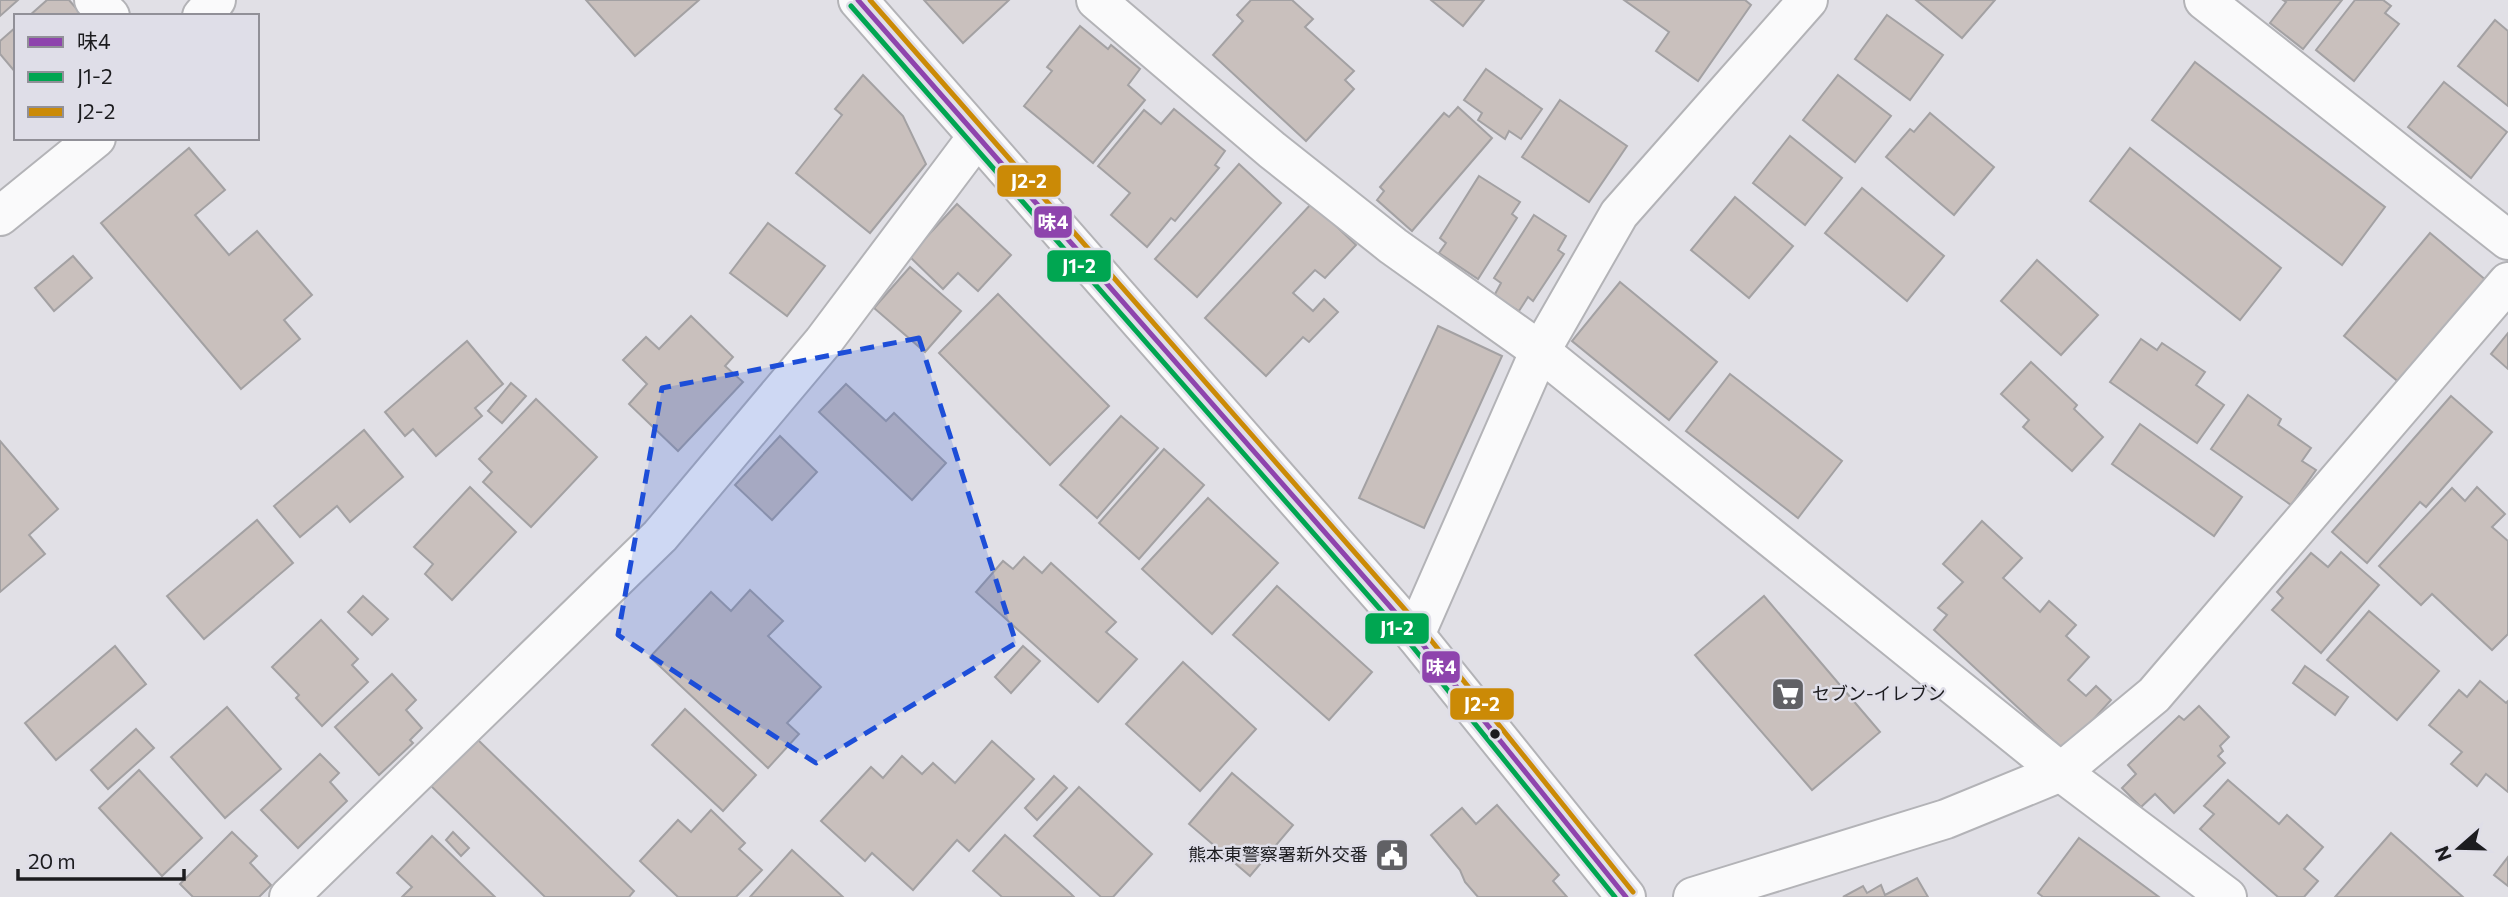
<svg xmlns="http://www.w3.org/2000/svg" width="2508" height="897" font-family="Commissioner,'Noto Sans JP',sans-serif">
	<rect width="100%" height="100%" fill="#e1e0e6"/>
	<!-- building -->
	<g fill="#c9c0bd" stroke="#a3a1a3" stroke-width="2">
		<path d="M0,0H18L0,16Z"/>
		<path d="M47,0H69L83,16H29Z"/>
		<path d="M586,0H699L635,56Z"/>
		<path d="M924,0H1009L963,43Z"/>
		<path d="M1251,0H1292L1313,19L1305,27L1354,71L1345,80L1354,89L1306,141L1213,55L1243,21L1237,15Z"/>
		<path d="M1431,0H1484L1463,26Z"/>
		<path d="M1624,0H1745L1751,5L1698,81L1656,51L1669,32Z"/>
		<path d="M1916,0H1995L1962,38Z"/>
		<path d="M2283,0H2342L2303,49L2270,23L2286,2Z"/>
		<path d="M2355,0H2383L2391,6L2385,13L2399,24L2354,81L2316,50Z"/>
		<path d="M1887,15L1943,55L1910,100L1855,59Z"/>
		<path d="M2495,20L2508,31V106L2458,66Z"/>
		<path d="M1080,26L1108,49L1111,45L1140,69L1128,85L1145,100L1093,163L1024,106L1052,71L1047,67Z"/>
		<path d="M16,27V73L0,54V41Z"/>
		<path d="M2195,62L2385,207L2342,265L2152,120Z"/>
		<path d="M1486,69L1542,109L1521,139L1509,131L1505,139L1478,120L1482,113L1464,100Z"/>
		<path d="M863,75L903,116L926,164L870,233L796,173L842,115L835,109Z"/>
		<path d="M1838,75L1891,116L1855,162L1803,120Z"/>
		<path d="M2444,82L2507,132L2471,178L2408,127Z"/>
		<path d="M1560,100L1627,146L1589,202L1522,157Z"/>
		<path d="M1458,107L1492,138L1412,231L1377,200L1384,191L1380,187L1444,113L1449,117Z"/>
		<path d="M1174,109L1225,151L1215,165L1219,168L1175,221L1171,218L1147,247L1111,215L1130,193L1098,166L1144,110L1161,124Z"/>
		<path d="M1930,113L1994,167L1954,215L1886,157L1910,129L1914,132Z"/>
		<path d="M1790,136L1842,178L1805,225L1753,183Z"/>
		<path d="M189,148L225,190L195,215L229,255L257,231L312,295L284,320L300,339L241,389L101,223Z"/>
		<path d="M2130,148L2281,268L2240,320L2090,201Z"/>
		<path d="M1239,164L1281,203L1197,297L1155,259Z"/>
		<path d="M1479,176L1520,202L1512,214L1517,218L1478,279L1439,253L1446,243L1440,238Z"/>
		<path d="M1862,188L1944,256L1907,301L1825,233Z"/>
		<path d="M1735,197L1793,246L1749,298L1691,250Z"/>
		<path d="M1312,203L1356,245L1325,278L1315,270L1293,293L1313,311L1324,299L1338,312L1309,342L1303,337L1266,376L1205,318Z"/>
		<path d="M957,204L1011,255L978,291L958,273L943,289L909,256Z"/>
		<path d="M1534,215L1566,236L1558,250L1564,254L1533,301L1528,297L1519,311L1494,296L1501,283L1494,278Z"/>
		<path d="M768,223L825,266L787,316L730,273Z"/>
		<path d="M2430,233L2487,281L2401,384L2344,336Z"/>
		<path d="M73,256L92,278L54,311L35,288Z"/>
		<path d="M2037,260L2098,315L2061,355L2001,301Z"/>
		<path d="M910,267L961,311L925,352L874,308Z"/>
		<path d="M1620,282L1717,362L1669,420L1572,341Z"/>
		<path d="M998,294L1109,406L1050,465L939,353Z"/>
		<path d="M691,316L733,357L725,366L743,382L678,451L629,404L647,384L623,360L646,337L659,349Z"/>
		<path d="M1438,326L1502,356L1424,528L1359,498Z"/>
		<path d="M2508,333V369L2491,354Z"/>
		<path d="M2141,339L2157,350L2162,343L2205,372L2196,385L2224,405L2197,443L2110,382Z"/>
		<path d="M467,341L503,384L475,408L482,416L436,456L413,429L405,436L385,412Z"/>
		<path d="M2031,362L2077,405L2074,409L2103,437L2072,471L2023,427L2029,420L2001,394Z"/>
		<path d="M1730,374L1842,461L1798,518L1686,431Z"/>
		<path d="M511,383L526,396L502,423L488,411Z"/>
		<path d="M846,384L886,421L894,413L946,463L912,500L819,412Z"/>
		<path d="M2248,395L2281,419L2278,425L2311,448L2302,461L2316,470L2291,505L2211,449Z"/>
		<path d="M2451,396L2492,432L2426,507L2420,502L2367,563L2332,532Z"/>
		<path d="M536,399L597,457L531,527L483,482L492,472L479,459Z"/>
		<path d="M1121,416L1158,448L1097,518L1060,485Z"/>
		<path d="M2140,424L2242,497L2214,536L2112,464Z"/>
		<path d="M364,430L403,477L350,522L337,506L300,537L274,506Z"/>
		<path d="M780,436L817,472L772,520L735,485Z"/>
		<path d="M0,441L58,509L29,535L45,554L0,592Z"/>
		<path d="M1164,449L1204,485L1139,559L1099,523Z"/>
		<path d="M470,487L516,532L452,600L425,574L433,564L414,547Z"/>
		<path d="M2477,487L2505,514L2492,527L2508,541V634L2492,650L2432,594L2421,605L2379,566L2452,488L2465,501Z"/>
		<path d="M1208,498L1278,563L1212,634L1142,569Z"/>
		<path d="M257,520L293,563L204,639L167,596Z"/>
		<path d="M1982,521L2022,558L2003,578L2040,612L2049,601L2076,625L2066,636L2089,657L2068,680L2086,696L2096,686L2111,700L2065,751L1934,630L1947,615L1938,608L1963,582L1943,564Z"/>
		<path d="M2341,552L2379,585L2321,653L2272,610L2283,598L2277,592L2311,553L2328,567Z"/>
		<path d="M1024,557L1042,573L1051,563L1116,622L1106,632L1137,659L1098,702L976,592L1003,561L1013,569Z"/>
		<path d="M1277,586L1372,672L1329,720L1233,635Z"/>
		<path d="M750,590L783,621L768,636L821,687L787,723L799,734L768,768L650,657L711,592L731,611Z"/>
		<path d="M363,596L388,619L372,635L348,612Z"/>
		<path d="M1764,596L1880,732L1812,790L1695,655Z"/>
		<path d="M2369,611L2439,671L2397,720L2327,660Z"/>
		<path d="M321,620L358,659L352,665L368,682L322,726L296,698L299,695L272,667Z"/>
		<path d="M115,646L146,684L56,760L25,723Z"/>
		<path d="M1023,646L1040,661L1011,693L995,677Z"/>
		<path d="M1183,662L1256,729L1200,791L1126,724Z"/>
		<path d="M2305,666L2348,697L2335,715L2293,683Z"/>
		<path d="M392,674L416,700L406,710L422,728L410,740L413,743L379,775L335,727Z"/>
		<path d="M2480,681L2506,703L2508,701V792L2486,774L2477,786L2451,764L2462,752L2429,725L2459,690L2467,697Z"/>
		<path d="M2199,706L2229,737L2220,746L2223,751L2218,756L2225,763L2174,813L2155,794L2141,807L2122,788L2136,774L2128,765L2179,716L2184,720Z"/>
		<path d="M227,707L281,769L225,818L171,757Z"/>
		<path d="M685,709L756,775L723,811L652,745Z"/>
		<path d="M136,729L154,748L108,789L91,770Z"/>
		<path d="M476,738L634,891L629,897H545L430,785Z"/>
		<path d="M992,741L1034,779L969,851L957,840L913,890L872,853L865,861L821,821L871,767L883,778L902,756L922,774L933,763L955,783Z"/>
		<path d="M320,754L339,773L330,782L347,801L298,848L261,810Z"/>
		<path d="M139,770L202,838L162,876L99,808Z"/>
		<path d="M1232,773L1293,825L1250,876L1189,824Z"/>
		<path d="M1054,776L1067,788L1037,820L1025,808Z"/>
		<path d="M2228,780L2279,824L2287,815L2323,847L2304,869L2318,881L2304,897H2278L2200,829L2214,814L2204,806Z"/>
		<path d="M1079,787L1152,854L1113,897H1101L1034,836Z"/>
		<path d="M1497,805L1559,875L1553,881L1567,897H1478L1465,882L1460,870L1431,835L1462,808L1476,824Z"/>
		<path d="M711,810L745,843L739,849L762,870L736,897H678L640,861L678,820L691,832Z"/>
		<path d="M232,832L257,856L250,863L271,885L259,897H193L180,884Z"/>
		<path d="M453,832L469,848L461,856L446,840Z"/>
		<path d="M2391,833L2463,897H2335Z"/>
		<path d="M1005,835L1070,893L1074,897H1002L973,871Z"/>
		<path d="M432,836L495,897H402L412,887L397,873Z"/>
		<path d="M2079,838L2159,897H2043L2038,893Z"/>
		<path d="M792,850L843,897H750Z"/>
		<path d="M2508,857V886L2494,875Z"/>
		<path d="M1917,878L1928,897H1843L1863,886L1867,893L1881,885L1885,895Z"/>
	</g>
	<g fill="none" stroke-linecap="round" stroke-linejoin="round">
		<!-- minor casing -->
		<g stroke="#b3b3b7" stroke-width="42">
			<g id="minor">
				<path d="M94,0L110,16"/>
				<path d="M1096,0L1272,150L1393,246L1540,351L2061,772L2227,897"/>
				<path d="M2204,0L2508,240"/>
				<path d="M202,16L216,0"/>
				<path d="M0,216L96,138"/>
				<path d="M1415,635L1537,357L1619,214L1808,0"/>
				<path d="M289,897L660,536L823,342L977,137"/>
				<path d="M1693,897L1946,819L2061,772L2154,695L2508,282"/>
			</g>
		</g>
		<!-- secondary casing -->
		<g stroke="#b3b3b7" stroke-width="42">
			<path id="secondary" d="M858,0L1415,635L1626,897"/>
		</g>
		<!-- minor -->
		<use href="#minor" stroke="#fafafb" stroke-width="38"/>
		<!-- secondary -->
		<use href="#secondary" stroke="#fafafb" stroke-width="38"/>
		<!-- bus-1 casing -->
		<g stroke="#dfdee8" stroke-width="10">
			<path id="bus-1" d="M858,0L1415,635L1626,897"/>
		</g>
		<!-- bus-2 casing -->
		<g stroke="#dfdee8" stroke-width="10">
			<path id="bus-2" d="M851,6L1408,641L1615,897"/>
		</g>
		<!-- bus-3 casing -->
		<g stroke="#dfdee8" stroke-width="10">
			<path id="bus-3" d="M870,0L1422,629L1633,892"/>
		</g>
		<!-- bus-1 -->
		<use href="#bus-1" stroke="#8e44ad" stroke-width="5"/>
		<!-- bus-2 -->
		<use href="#bus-2" stroke="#00a651" stroke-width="5"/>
		<!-- bus-3 -->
		<use href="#bus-3" stroke="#cb8a06" stroke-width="5"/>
	</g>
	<!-- marked area -->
	<path fill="#1d4ed8" fill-opacity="0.2" stroke="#1d4ed8" stroke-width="5" stroke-dasharray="14 9" stroke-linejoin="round" d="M919,338L1016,643L816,763L618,635L662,388Z"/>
	<!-- icons -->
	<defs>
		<g id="supermarket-square" transform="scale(1.75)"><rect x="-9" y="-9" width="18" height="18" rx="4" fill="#616165" stroke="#dfdee8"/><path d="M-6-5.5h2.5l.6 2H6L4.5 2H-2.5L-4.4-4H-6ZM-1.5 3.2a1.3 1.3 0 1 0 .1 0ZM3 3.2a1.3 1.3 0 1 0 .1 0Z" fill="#fff"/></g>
		<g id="civic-square" transform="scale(1.75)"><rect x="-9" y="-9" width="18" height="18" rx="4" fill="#616165" stroke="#dfdee8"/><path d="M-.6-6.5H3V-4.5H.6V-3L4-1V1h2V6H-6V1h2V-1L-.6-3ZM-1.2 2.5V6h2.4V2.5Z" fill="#fff"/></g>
	</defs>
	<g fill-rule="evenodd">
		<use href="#supermarket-square" x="1788" y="694"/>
		<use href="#civic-square" x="1392" y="855"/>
	</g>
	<!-- markers -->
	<circle fill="#1c1c1f" stroke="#dfdee8" stroke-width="2.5" cx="1495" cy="734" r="6"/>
	<g text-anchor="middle" stroke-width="5" stroke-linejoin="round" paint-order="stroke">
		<!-- poi labels -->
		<g font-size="18" fill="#1c1c1f" stroke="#dfdee8" text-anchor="start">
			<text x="1812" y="700">セブン-イレブン</text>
			<text x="1368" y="861" text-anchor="end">熊本東警察署新外交番</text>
		</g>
	</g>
	<g stroke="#dfdee8" stroke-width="2.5">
		<rect x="996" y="164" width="66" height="34" rx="7" fill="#cb8a06"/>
		<rect x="1033" y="205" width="40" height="34" rx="7" fill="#8e44ad"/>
		<rect x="1046" y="249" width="66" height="34" rx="7" fill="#00a651"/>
		<rect x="1364" y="612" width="66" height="33" rx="7" fill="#00a651"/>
		<rect x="1421" y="650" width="40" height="34" rx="7" fill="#8e44ad"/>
		<rect x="1449" y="687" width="66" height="34" rx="7" fill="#cb8a06"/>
	</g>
	<g font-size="19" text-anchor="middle" font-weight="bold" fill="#fff">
		<text x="1029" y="188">J2-2</text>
		<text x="1053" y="229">味4</text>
		<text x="1079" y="273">J1-2</text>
		<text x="1397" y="635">J1-2</text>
		<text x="1441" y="674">味4</text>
		<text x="1482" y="711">J2-2</text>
	</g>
	<!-- legend -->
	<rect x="14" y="14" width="245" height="126" fill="#dfdee8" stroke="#919098" stroke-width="2"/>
	<rect x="28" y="37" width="35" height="10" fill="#8e44ad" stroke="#919098" stroke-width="2"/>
	<text x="77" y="49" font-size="21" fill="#1c1c1f">味4</text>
	<rect x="28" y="72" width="35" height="10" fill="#00a651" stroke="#919098" stroke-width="2"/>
	<text x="77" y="84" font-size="21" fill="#1c1c1f">J1-2</text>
	<rect x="28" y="107" width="35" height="10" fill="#cb8a06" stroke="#919098" stroke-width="2"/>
	<text x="77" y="119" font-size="21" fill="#1c1c1f">J2-2</text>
	<!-- north arrow -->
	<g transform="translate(2459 848) rotate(250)" stroke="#dfdee8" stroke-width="5" paint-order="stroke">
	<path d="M0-5L12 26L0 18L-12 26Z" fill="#1c1c1f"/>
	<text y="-10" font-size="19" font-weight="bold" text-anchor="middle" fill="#1c1c1f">N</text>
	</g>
	<!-- scale -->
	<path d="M18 869v10h166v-10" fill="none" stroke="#1c1c1f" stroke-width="3.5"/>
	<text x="28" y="869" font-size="21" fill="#1c1c1f" stroke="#dfdee8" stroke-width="5" paint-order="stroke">20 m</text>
</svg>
